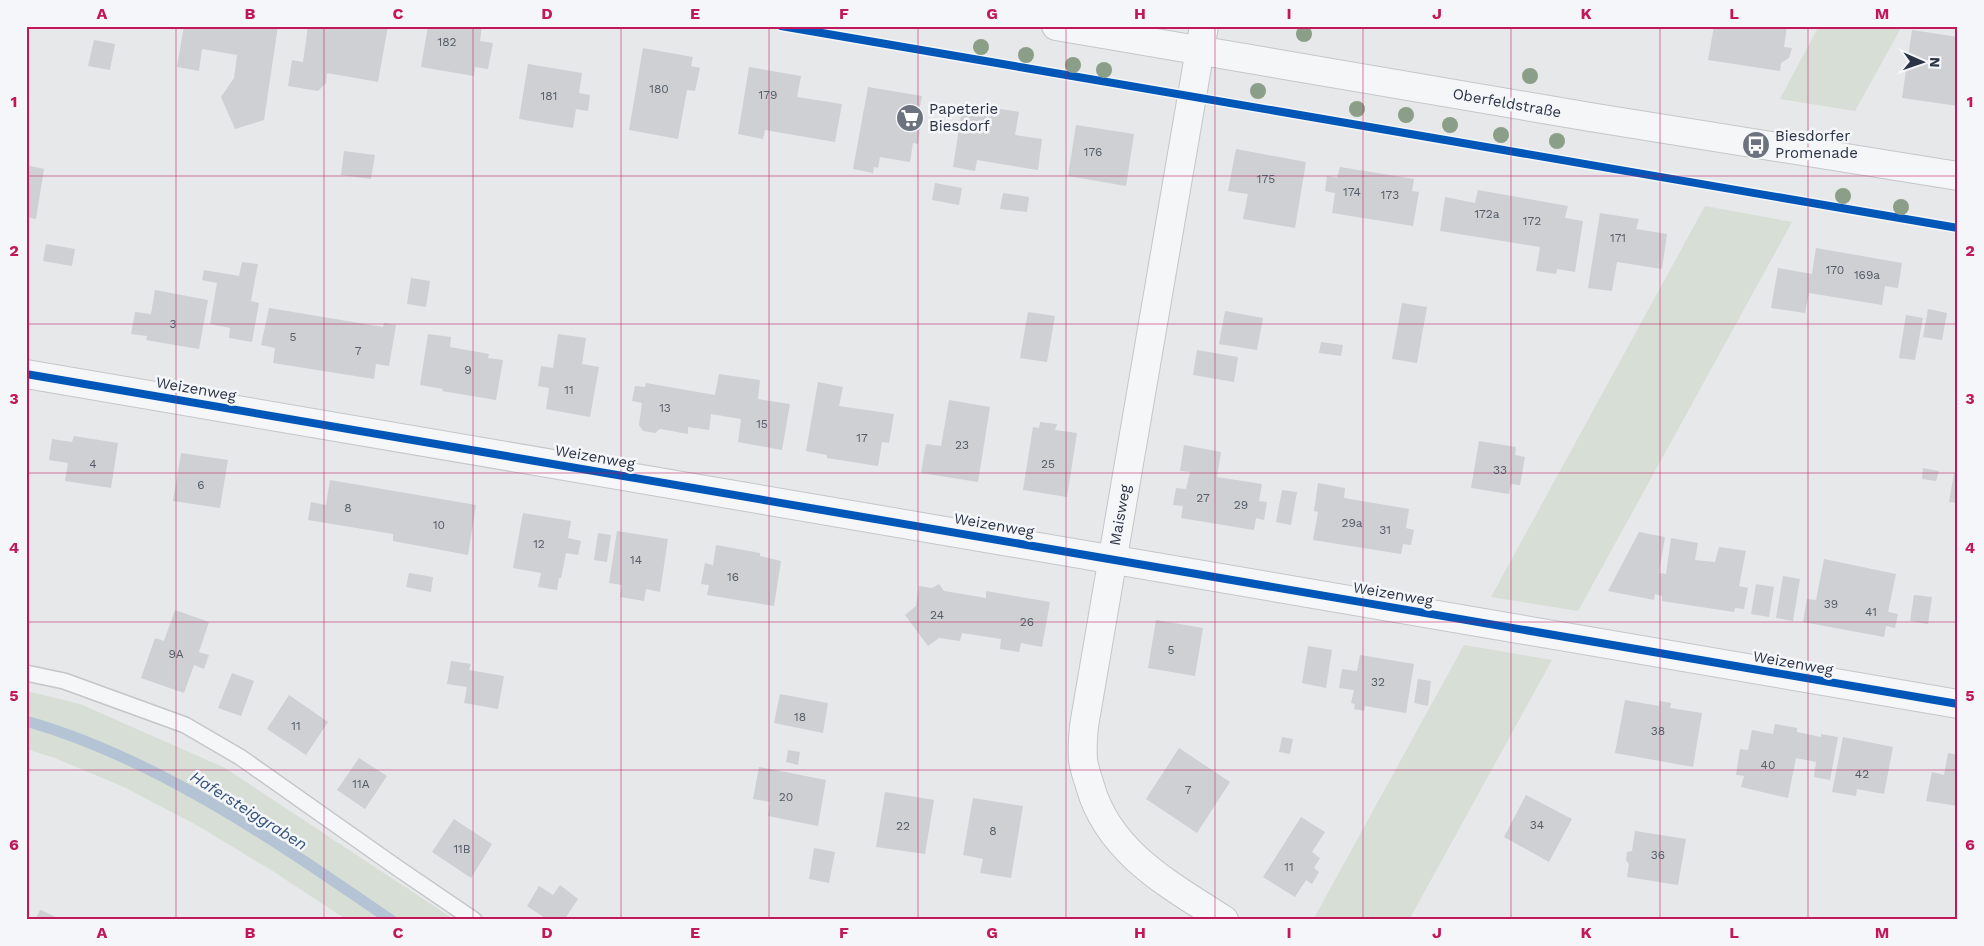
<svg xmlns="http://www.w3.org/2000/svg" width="1984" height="946" font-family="'Work Sans',sans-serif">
	<rect width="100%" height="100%" fill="#e6e8ea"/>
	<!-- green -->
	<g fill="#d6ded6">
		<path d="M1819,26H1902L1855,111L1780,99Z"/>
		<path d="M1705,206L1792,222L1578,611L1491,597Z"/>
		<path d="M1464,645L1552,660L1409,920H1313Z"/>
		<path d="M26,691L80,704L225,768L455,920H347L271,870L200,827L126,788L55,758L26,749Z"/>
	</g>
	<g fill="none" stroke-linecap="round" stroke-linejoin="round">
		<!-- stream -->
		<path stroke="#b4c4d5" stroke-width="11" d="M26,721C159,759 278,843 391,920"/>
	</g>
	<!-- building -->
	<g fill="#ced0d3">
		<path d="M184,26H278L264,120L235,129L221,97L234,78L237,55L202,49L199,71L177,67Z"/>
		<path d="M308,26H388L378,82L327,73L326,83L318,91L288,86L292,60L303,62Z"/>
		<path d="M428,26H482L480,41L493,43L488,69L475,67L474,76L421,67Z"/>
		<path d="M1714,26H1787L1784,47L1792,48L1789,58L1781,63L1780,71L1708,60Z"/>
		<path d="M1912,30L1958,37V106L1902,98Z"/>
		<path d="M94,40L115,44L110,70L88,66Z"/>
		<path d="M643,48L693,57L691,66L700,68L695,91L687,90L678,139L629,130Z"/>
		<path d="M528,64L582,73L579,93L590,95L588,111L576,109L573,128L519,119Z"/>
		<path d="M749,67L801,76L797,97L842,104L835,142L765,130L763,139L738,134Z"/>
		<path d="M868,87L922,96L916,128H920L918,144L913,143L910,162L880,157L878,168L874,167L873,173L853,169Z"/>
		<path d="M963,103L1019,112L1015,135L1042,139L1038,170L977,160L975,171L953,167Z"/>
		<path d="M1076,125L1134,134L1126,186L1068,176Z"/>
		<path d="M1236,149L1306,162L1295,228L1243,219L1248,194L1228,191Z"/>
		<path d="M344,151L375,155L371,179L341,175Z"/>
		<path d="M26,165L44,169L36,219L26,217Z"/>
		<path d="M1340,167L1414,179L1412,191L1419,192L1413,226L1332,213L1335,193L1325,191L1327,176L1337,178Z"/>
		<path d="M935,183L962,188L959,205L932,200Z"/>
		<path d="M1478,190L1568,206L1565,218L1583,221L1575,272L1557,269L1556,274L1536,271L1540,247L1440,231L1445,197L1475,203Z"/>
		<path d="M1003,193L1029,197L1027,212L1000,209Z"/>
		<path d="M1600,213L1639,219L1636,229L1667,234L1662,269L1617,262L1612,291L1588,288Z"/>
		<path d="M46,244L75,249L72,266L43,261Z"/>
		<path d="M1816,248L1902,263L1898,288L1885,286L1882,305L1809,293L1805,313L1771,308L1778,268L1812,274Z"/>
		<path d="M242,262L258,264L251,301L259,303L252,342L229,338L230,328L210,324L217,283L202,280L204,270L239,276Z"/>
		<path d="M411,278L430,281L426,307L407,304Z"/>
		<path d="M155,290L208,300L199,349L146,340L147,336L131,334L135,312L151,314Z"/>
		<path d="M1402,303L1427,307L1417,363L1392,359Z"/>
		<path d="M269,308L383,327L384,323L396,325L389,366L376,364L374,379L273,363L275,348L261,345Z"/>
		<path d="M1928,309L1947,313L1942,340L1923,337Z"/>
		<path d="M1225,311L1263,318L1257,350L1219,344Z"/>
		<path d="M1028,312L1055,316L1047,362L1020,358Z"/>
		<path d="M1906,315L1923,318L1915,360L1899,358Z"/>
		<path d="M428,334L451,337L450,347L489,354L488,358L503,360L496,400L442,391L443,389L420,385Z"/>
		<path d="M558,334L586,338L582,364L599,367L590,417L546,409L549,388L538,386L541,366L553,368Z"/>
		<path d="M1321,342L1343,345L1341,356L1319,353Z"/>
		<path d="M1197,350L1238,357L1234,382L1193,375Z"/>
		<path d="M719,374L760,380L758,399L790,404L782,450L738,442L741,419L711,414L709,430L688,427V434L660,429L655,433L643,431L639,425L642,403L632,401L635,386L645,387L646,383L715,395Z"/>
		<path d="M818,382L843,387L839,406L894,414L889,443L882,442L878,466L827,458V455L806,451Z"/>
		<path d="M949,400L990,407L978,482L921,473L926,444L941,446Z"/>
		<path d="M1040,422L1057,424L1055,430L1077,433L1067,497L1023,490L1033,427L1039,428Z"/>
		<path d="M74,436L118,443L111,488L65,481L68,463L49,460L52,439L72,442Z"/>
		<path d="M1479,441L1516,447L1515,455L1525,457L1520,485L1511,484L1509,494L1471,488Z"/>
		<path d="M1184,445L1221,452L1217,477L1262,484L1259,501L1267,502L1264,520L1256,518L1254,530L1181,518L1183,506L1173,505L1176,488L1186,489L1190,472L1180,471Z"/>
		<path d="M181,453L228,460L220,508L173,501Z"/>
		<path d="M1923,468L1939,471L1936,481L1922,479Z"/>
		<path d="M1954,473L1958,474V503L1949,502Z"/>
		<path d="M330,480L476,505L468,555L393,541V534L308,520L311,502L326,505Z"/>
		<path d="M1318,483L1345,488L1344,498L1409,509L1406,528L1414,530L1411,545L1403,544L1401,554L1313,540L1318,512L1314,511Z"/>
		<path d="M1282,490L1297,492L1291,525L1276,522Z"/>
		<path d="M523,513L571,521L568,538L581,541L578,555L566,553L561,578H559L557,590L538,587L541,573L513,568Z"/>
		<path d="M617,531L668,539L660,592L646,589L644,601L620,597L622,585L609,583Z"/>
		<path d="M1639,532L1665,537L1659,573L1666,574L1671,538L1698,543L1695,560L1715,562L1719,547L1746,551L1739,586L1748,588L1744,609L1735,608L1734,612L1662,601V596L1655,594L1654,600L1608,591Z"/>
		<path d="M598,533L611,535L607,562L594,560Z"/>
		<path d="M716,545L760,553V556L781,561L774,606L707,595L709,585L701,584L705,563L713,565Z"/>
		<path d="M1824,559L1896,574L1888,612L1898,614L1895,628L1886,626L1884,637L1803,622L1807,599L1816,600Z"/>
		<path d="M409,573L433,577L431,592L406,587Z"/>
		<path d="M1783,576L1800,579L1793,621L1776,618Z"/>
		<path d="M939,584L944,591L986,598V591L1050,602L1042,647L1021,643L1019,652L1000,649L1001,639L962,633L960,641L939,638L928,646L905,615L916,606L919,586L932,588Z"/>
		<path d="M1756,584L1774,587L1769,617L1751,614Z"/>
		<path d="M1914,595L1932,597L1928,624L1910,621Z"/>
		<path d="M175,610L209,622L199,652L209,655L204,669L194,665L184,693L141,678L155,638L164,641Z"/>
		<path d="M1156,620L1203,628L1195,676L1148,668Z"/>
		<path d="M1308,646L1332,650L1326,688L1302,683Z"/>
		<path d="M1360,655L1414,664L1406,713L1365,706L1364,711L1354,709L1355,704L1351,703L1354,690L1339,688L1342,669L1357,671Z"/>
		<path d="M451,661L471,664L469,670L504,676L498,709L464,703L467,687L447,684Z"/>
		<path d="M232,673L254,681L241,716L218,708Z"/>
		<path d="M1418,679L1431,681L1428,706L1414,703Z"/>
		<path d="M780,694L828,703L823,733L774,723Z"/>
		<path d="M289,695L328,722L306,755L267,729Z"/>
		<path d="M1625,700L1659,706V701L1671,703L1670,708L1702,713L1693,767L1615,753Z"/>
		<path d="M1775,724L1797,728V732L1821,737V734L1838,737L1830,780L1814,777L1816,762L1796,758L1788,798L1741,787L1744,776L1736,775L1740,749L1748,750L1752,730L1773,734Z"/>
		<path d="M1282,737L1293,739L1290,754L1279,752Z"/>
		<path d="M1843,737L1893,747L1884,794L1857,789L1856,796L1832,792Z"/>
		<path d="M1179,748L1230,782L1197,833L1146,799Z"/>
		<path d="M788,750L800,752L798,765L786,762Z"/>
		<path d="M1948,753L1958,755V806L1926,801L1932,772L1944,775Z"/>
		<path d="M359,758L387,776L365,809L337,790Z"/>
		<path d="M759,767L826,780L818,826L768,816L770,802L753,799Z"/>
		<path d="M885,792L934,800L925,854L876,847Z"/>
		<path d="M1526,795L1572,819L1549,862L1504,837Z"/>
		<path d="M973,798L1023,806L1011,878L980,873L983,859L963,855Z"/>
		<path d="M1301,817L1325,832L1312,852L1320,858L1314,868L1319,872L1312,884L1306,880L1295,897L1263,877Z"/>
		<path d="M454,819L492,844L471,878L432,852Z"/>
		<path d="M1635,831L1686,839L1678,885L1627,877L1629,864L1626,860L1627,852L1632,851Z"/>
		<path d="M814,848L835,852L829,883L809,879Z"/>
		<path d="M560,885L578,899L564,920H548L527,906L539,886L553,895Z"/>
		<path d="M40,910H41L62,920H35Z"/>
	</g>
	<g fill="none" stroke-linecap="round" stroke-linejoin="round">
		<!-- service casing -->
		<g stroke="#c4c6c8" stroke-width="18">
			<path id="service" d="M26,673L64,681L185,725L240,757L399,869L474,920"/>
		</g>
		<!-- minor casing -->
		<g stroke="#c4c6c8" stroke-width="30">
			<g id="minor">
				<path d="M1204,26L1084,726C1083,737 1082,749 1083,760C1084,769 1088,778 1090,786C1109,853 1170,885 1224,920"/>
				<path d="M26,374L1958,704"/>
			</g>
		</g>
		<!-- tertiary casing -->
		<g stroke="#c4c6c8" stroke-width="30">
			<path id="tertiary" d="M1056,26L1590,117L1958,176"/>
		</g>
		<!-- service -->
		<use href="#service" stroke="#f5f6f7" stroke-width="15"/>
		<!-- minor -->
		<use href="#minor" stroke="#f5f6f7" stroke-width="28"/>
		<!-- tertiary -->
		<use href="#tertiary" stroke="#f5f6f7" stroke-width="28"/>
		<!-- cycleway casing -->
		<g stroke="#f4f6f9" stroke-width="11">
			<g id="cycleway">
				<path d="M781,26L1958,228"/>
				<path d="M26,374L1958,704"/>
			</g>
		</g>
		<!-- cycleway -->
		<use href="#cycleway" stroke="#0057b8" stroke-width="8"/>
	</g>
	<!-- trees -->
	<g fill="#8a9e88">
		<circle cx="1304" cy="34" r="8"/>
		<circle cx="981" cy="47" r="8"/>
		<circle cx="1026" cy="55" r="8"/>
		<circle cx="1073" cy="65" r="8"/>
		<circle cx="1104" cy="70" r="8"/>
		<circle cx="1530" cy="76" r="8"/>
		<circle cx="1258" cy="91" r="8"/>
		<circle cx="1357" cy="109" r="8"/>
		<circle cx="1406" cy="115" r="8"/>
		<circle cx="1450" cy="125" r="8"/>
		<circle cx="1501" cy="135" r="8"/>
		<circle cx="1557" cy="141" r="8"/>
		<circle cx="1843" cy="196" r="8"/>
		<circle cx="1901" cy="207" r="8"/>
	</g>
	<!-- grid -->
	<path fill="none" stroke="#c2185b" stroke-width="1" stroke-opacity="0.55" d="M176,26V920M324,26V920M473,26V920M621,26V920M769,26V920M918,26V920M1066,26V920M1215,26V920M1363,26V920M1511,26V920M1660,26V920M1808,26V920M26,176H1958M26,324H1958M26,473H1958M26,622H1958M26,770H1958"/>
	<!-- icons -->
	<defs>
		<g id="supermarket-disc" transform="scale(1.4375)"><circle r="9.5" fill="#6c737f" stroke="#f4f6f9"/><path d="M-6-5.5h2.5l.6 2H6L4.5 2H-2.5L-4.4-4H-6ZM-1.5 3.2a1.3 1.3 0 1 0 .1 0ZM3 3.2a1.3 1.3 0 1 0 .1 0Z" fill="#fff"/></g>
		<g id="bus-disc" transform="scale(1.4375)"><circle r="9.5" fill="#6c737f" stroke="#f4f6f9"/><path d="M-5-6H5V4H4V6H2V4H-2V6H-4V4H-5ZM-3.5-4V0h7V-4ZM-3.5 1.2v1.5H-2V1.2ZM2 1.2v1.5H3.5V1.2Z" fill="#fff"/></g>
	</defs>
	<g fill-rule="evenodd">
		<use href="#supermarket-disc" x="910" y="118"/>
		<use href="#bus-disc" x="1756" y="145"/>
	</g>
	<g text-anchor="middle" stroke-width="5" stroke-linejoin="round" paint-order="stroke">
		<!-- number labels -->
		<g font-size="12" fill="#545c69">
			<text x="447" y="46">182</text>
			<text x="659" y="93">180</text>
			<text x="768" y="99">179</text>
			<text x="549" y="100">181</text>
			<text x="1093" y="156">176</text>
			<text x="1266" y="183">175</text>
			<text x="1352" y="196">174</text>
			<text x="1390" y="199">173</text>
			<text x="1487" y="218">172a</text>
			<text x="1532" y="225">172</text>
			<text x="1618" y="242">171</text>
			<text x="1835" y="274">170</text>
			<text x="1867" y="279">169a</text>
			<text x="173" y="328">3</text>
			<text x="293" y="341">5</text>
			<text x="358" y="355">7</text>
			<text x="468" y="374">9</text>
			<text x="569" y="394">11</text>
			<text x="665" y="412">13</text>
			<text x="762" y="428">15</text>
			<text x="862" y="442">17</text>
			<text x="962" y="449">23</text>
			<text x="93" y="468">4</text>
			<text x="1048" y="468">25</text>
			<text x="1500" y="474">33</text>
			<text x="201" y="489">6</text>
			<text x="1203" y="502">27</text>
			<text x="1241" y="509">29</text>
			<text x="348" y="512">8</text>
			<text x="1352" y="527">29a</text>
			<text x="439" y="529">10</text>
			<text x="1385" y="534">31</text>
			<text x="539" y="548">12</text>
			<text x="636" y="564">14</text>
			<text x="733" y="581">16</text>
			<text x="1831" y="608">39</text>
			<text x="1871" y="616">41</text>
			<text x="937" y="619">24</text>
			<text x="1027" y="626">26</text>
			<text x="1171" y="654">5</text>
			<text x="176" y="658">9A</text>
			<text x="1378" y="686">32</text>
			<text x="800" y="721">18</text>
			<text x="296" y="730">11</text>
			<text x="1658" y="735">38</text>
			<text x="1768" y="769">40</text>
			<text x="1862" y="778">42</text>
			<text x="361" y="788">11A</text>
			<text x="1188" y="794">7</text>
			<text x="786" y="801">20</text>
			<text x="1537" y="829">34</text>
			<text x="903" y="830">22</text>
			<text x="993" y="835">8</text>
			<text x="462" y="853">11B</text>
			<text x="1658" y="859">36</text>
			<text x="1289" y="871">11</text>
		</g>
		<!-- street labels -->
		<g font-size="15" fill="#2b3445" stroke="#f4f6f9">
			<text transform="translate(1507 103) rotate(10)" y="5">Oberfeldstraße</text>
			<text transform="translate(196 389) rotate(10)" y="5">Weizenweg</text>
			<text transform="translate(595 457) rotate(10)" y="5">Weizenweg</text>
			<text transform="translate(1120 515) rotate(-80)" y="5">Maisweg</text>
			<text transform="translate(994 525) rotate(10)" y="5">Weizenweg</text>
			<text transform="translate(1393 594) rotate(10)" y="5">Weizenweg</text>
			<text transform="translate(1793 663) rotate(10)" y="5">Weizenweg</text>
		</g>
		<!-- poi labels -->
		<g font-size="15" fill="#2b3445" stroke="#f4f6f9" text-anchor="start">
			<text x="929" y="114">Papeterie<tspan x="929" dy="17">Biesdorf</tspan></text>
			<text x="1775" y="141">Biesdorfer<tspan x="1775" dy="17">Promenade</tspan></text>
		</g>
		<!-- water labels -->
		<g font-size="16" font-style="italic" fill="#34527a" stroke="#f4f6f9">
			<text transform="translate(249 810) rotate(32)" y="6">Hafersteiggraben</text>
		</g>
	</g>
	<!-- border -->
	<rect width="1984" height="946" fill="none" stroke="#f4f6f9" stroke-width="55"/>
	<!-- north arrow -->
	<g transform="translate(1922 62) rotate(92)" stroke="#f4f6f9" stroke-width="4" paint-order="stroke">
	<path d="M0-4L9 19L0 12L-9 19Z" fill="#2b3445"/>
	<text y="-8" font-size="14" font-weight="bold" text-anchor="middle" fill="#2b3445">N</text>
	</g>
	<rect x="28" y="28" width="1928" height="890" fill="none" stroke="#c2185b" stroke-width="2"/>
	<g font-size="16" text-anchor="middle" font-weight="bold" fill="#c2185b">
		<text x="102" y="19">A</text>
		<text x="250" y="19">B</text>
		<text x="398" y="19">C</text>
		<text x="547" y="19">D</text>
		<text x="695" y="19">E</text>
		<text x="844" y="19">F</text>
		<text x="992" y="19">G</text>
		<text x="1140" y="19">H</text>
		<text x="1289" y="19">I</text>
		<text x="1437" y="19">J</text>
		<text x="1586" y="19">K</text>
		<text x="1734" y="19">L</text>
		<text x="1882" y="19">M</text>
		<text x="14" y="107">1</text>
		<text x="1970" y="107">1</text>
		<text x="14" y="256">2</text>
		<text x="1970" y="256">2</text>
		<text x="14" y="404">3</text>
		<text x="1970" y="404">3</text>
		<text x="14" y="553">4</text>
		<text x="1970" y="553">4</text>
		<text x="14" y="701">5</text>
		<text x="1970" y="701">5</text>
		<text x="14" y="850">6</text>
		<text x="1970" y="850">6</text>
		<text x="102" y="938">A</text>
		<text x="250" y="938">B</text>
		<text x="398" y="938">C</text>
		<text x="547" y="938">D</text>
		<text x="695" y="938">E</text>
		<text x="844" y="938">F</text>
		<text x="992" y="938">G</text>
		<text x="1140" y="938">H</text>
		<text x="1289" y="938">I</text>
		<text x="1437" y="938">J</text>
		<text x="1586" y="938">K</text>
		<text x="1734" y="938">L</text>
		<text x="1882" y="938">M</text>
	</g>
</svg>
